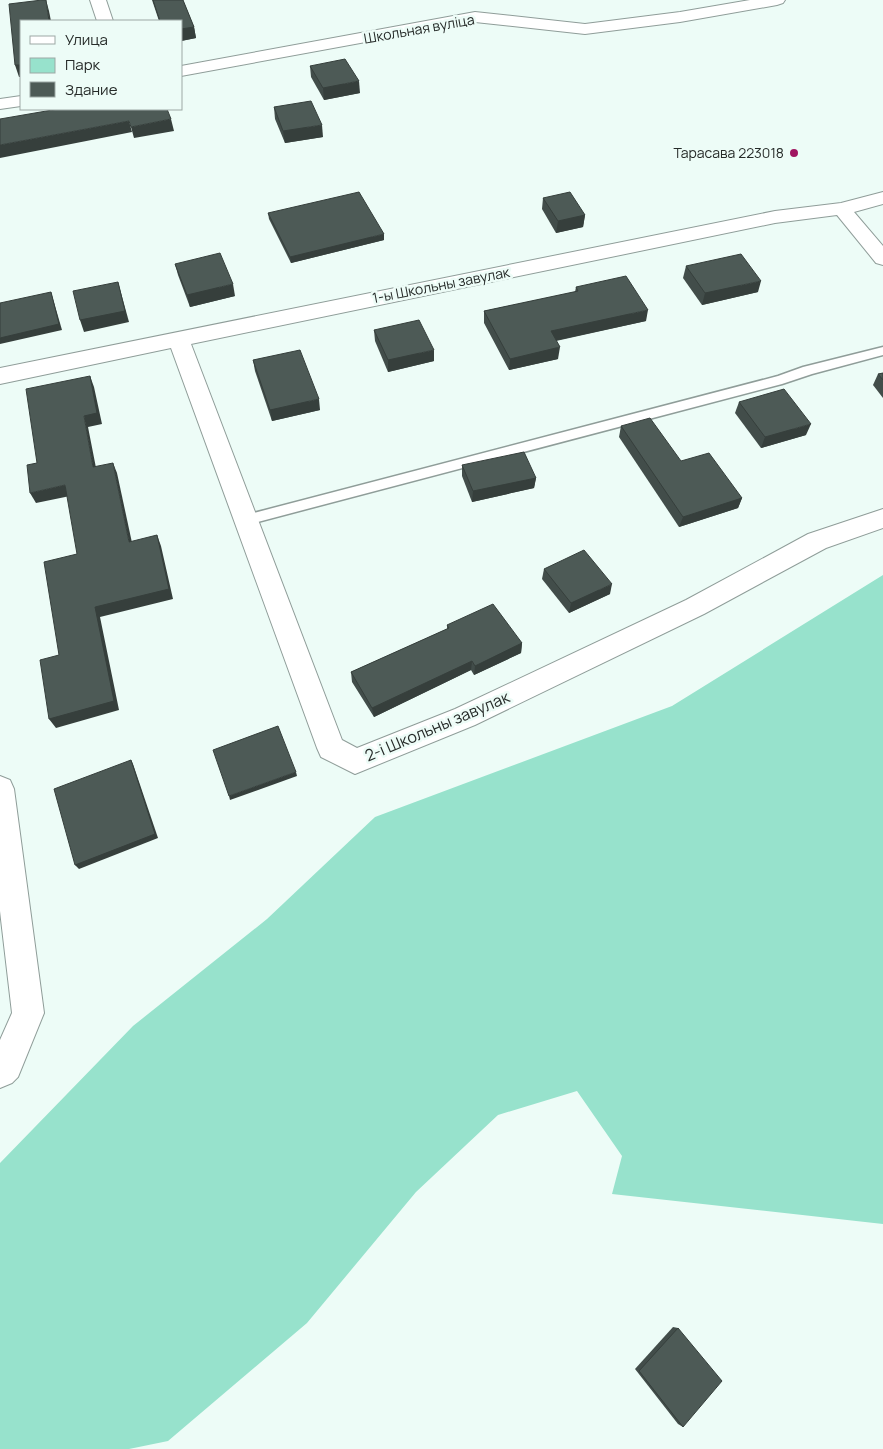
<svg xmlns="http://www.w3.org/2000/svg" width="883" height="1449" font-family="Manrope,sans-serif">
	<rect width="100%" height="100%" fill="#edfcf7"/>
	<!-- green -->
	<path fill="#97e2cc" d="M883,575V1224L612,1194L622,1156L577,1091L498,1115L416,1192L307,1323L168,1441L129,1449H0V1163L133,1026L267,919L375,817L672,706Z"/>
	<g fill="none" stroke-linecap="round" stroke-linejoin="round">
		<!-- lane casing -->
		<g stroke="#8f9d99" stroke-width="3">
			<path id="lane" d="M883,347V355L812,374L782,384L246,525L241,524L239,520L241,516L246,515L778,376L803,367Z"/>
		</g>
		<!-- street casing -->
		<g stroke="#8f9d99" stroke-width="2">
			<g id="street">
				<path d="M90,0H106L113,21H97Z"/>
				<path d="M750,0H785L783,3L777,5L680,22L585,34L475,22L181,76V66L475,12L585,24L680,12Z"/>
				<path d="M21,96V106L0,109V99Z"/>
				<path d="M883,192V204L854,212L883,246V265L876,263L837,215L775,223L191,344L342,740L357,748L455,709L686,600L808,534L883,509V528L826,548L704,614L475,725L355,774L321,757L317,748L171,348L0,384V368L775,211L841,203Z"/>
				<path d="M0,776L10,780L14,789L44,1013L18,1077L12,1083L0,1088V1040L12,1013L0,911Z"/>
			</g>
		</g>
		<!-- lane -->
		<use href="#lane" fill="#fff" fill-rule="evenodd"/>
		<!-- street -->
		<use href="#street" fill="#fff" fill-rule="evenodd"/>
	</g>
	<!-- wall -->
	<g fill="#424d4a">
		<path d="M152,0H183L194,27L196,38L181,41V21H159Z"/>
		<path d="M310,66L360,93L324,100L311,77Z"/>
		<path d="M274,107L323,137L285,143L275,119Z"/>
		<path d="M543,198L585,215L583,227L556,233L542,209Z"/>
		<path d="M268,213L384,240L291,263L269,219Z"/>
		<path d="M175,264L235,296L190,307L178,275Z"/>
		<path d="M686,266L758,292L702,305L683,278Z"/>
		<path d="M576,287L646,321L556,341L558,359L509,370L484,323V311L575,292Z"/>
		<path d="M374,330L434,361L388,372L375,341Z"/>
		<path d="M253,360L320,410L272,421L255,371Z"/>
		<path d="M883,373V398L873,385L878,374Z"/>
		<path d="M739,402L806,435L761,448L735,413Z"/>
		<path d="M621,426L742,498L738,508L679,527L619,437Z"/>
		<path d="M462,465L536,478L534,488L472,502L462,476Z"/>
		<path d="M544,569L610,594L569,613L542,579Z"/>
		<path d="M447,625L522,643L521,653L474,675L471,670L374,717L352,682L351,672L447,629Z"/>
		<path d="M673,1327L678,1328L683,1427L678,1424L635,1369Z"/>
	</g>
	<!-- shaded-wall -->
	<g fill="#363f3c">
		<path d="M46,0L49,11L51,21H49Z"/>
		<path d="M194,27L196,38L181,41V29Z"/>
		<path d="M15,65H21V77H19Z"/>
		<path d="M359,81L360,93L324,100L323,88Z"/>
		<path d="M171,119L174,131L134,138L131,127Z"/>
		<path d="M129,121L132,132L0,158V145Z"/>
		<path d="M322,125L323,137L285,143L283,131Z"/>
		<path d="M585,215L583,227L556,233L558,221Z"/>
		<path d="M384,234V240L291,263L290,257Z"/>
		<path d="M761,281L758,292L702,305L705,293Z"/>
		<path d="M118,282L129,322L84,332L80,320Z"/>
		<path d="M233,284L235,296L190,307L187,295Z"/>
		<path d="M51,292L62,330L0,344V338Z"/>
		<path d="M648,310L646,321L549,342L551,331Z"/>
		<path d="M560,347L558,359L509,370L510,359Z"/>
		<path d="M434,350V361L388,372V360Z"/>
		<path d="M90,376L94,387L102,424L88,427L98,478L93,467L84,416Z"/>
		<path d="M319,399L320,410L272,421L270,410Z"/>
		<path d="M811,424L806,435L761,448L765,437Z"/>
		<path d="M113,463L117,473L134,552L129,542Z"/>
		<path d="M536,478L534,488L472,502L473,491Z"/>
		<path d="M65,485L70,496L36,503L30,493Z"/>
		<path d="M742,498L738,508L679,527L683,517Z"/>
		<path d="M157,535L161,546L173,599L100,617L119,710L56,728L49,719L95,607Z"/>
		<path d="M612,584L610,594L569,613L571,603Z"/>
		<path d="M522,643L521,653L474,675L475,666Z"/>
		<path d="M472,661L471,670L374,717L372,708Z"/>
		<path d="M131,760L133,764L158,838L79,869L75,865Z"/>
		<path d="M296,772L297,776L230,800L229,796Z"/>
	</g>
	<!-- building -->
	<g fill="#4d5a56" stroke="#363f3c">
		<path d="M42,0H46L49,21H21V65H15L9,4Z"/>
		<path d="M153,0H183L194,27L181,29V21H160Z"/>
		<path d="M345,59L359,81L323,88L310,66Z"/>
		<path d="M311,101L322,125L283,131L274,107Z"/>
		<path d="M58,109H167L171,119L131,127L129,121L0,145V119Z"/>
		<path d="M359,192L384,234L290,257L268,213Z"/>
		<path d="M570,192L585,215L558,221L543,198Z"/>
		<path d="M220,253L233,284L187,295L175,264Z"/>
		<path d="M741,254L761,281L705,293L686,266Z"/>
		<path d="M626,276L648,310L551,331L560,347L510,359L484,311L578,291L576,287Z"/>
		<path d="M118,282L125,311L80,320L73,291Z"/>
		<path d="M51,292L59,324L0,338V303Z"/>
		<path d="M419,320L434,350L388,360L374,330Z"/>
		<path d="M300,350L319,399L270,410L253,360Z"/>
		<path d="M883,373V380L878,374Z"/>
		<path d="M90,376L97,413L84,416L93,467L113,463L129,542L157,535L169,589L95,607L114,701L49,719L40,660L59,655L44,562L77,554L65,485L30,493L27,465L37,463L26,389Z"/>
		<path d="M784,389L811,424L765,437L739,402Z"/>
		<path d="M650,418L681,461L709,453L742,498L683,517L621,426Z"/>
		<path d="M524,452L536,478L473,491L462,465Z"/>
		<path d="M584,550L612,584L571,603L544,569Z"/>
		<path d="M493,604L522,643L475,666L472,661L372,708L351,672L449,628L447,625Z"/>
		<path d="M278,726L296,772L229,796L213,750Z"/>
		<path d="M131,760L155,834L75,865L54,789Z"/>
		<path d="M678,1328L722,1381L683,1427L639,1371Z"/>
	</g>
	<!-- markers -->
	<circle fill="#a01561" stroke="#edfcf7" stroke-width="2" cx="794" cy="153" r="5"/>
	<g text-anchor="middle" stroke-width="5" stroke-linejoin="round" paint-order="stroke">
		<!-- far-street labels -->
		<g font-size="14" fill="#262b29" stroke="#edfcf7">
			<text transform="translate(419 29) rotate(-10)" y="5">Школьная вуліца</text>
			<text transform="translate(441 285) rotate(-11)" y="5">1-ы Школьны завулак</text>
		</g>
		<!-- far-poi labels -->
		<g font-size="14" fill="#262b29" stroke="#edfcf7" text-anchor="end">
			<text x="784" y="158">Тарасава 223018</text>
		</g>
		<!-- street labels -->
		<g font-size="16" fill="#262b29" stroke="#edfcf7">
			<text transform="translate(437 726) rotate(-23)" y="6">2-і Школьны завулак</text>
		</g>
	</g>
	<!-- legend -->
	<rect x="20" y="20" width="162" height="90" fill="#edfcf7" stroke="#9da8a5"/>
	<rect x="30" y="36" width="25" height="8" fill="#ffffff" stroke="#9da8a5"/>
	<text x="65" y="45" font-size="15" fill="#262b29">Улица</text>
	<rect x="30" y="58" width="25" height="15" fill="#97e2cc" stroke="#9da8a5"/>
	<text x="65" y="70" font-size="15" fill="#262b29">Парк</text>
	<rect x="30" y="82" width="25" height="15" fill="#4d5a56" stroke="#9da8a5"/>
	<text x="65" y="95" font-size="15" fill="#262b29">Здание</text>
</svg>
